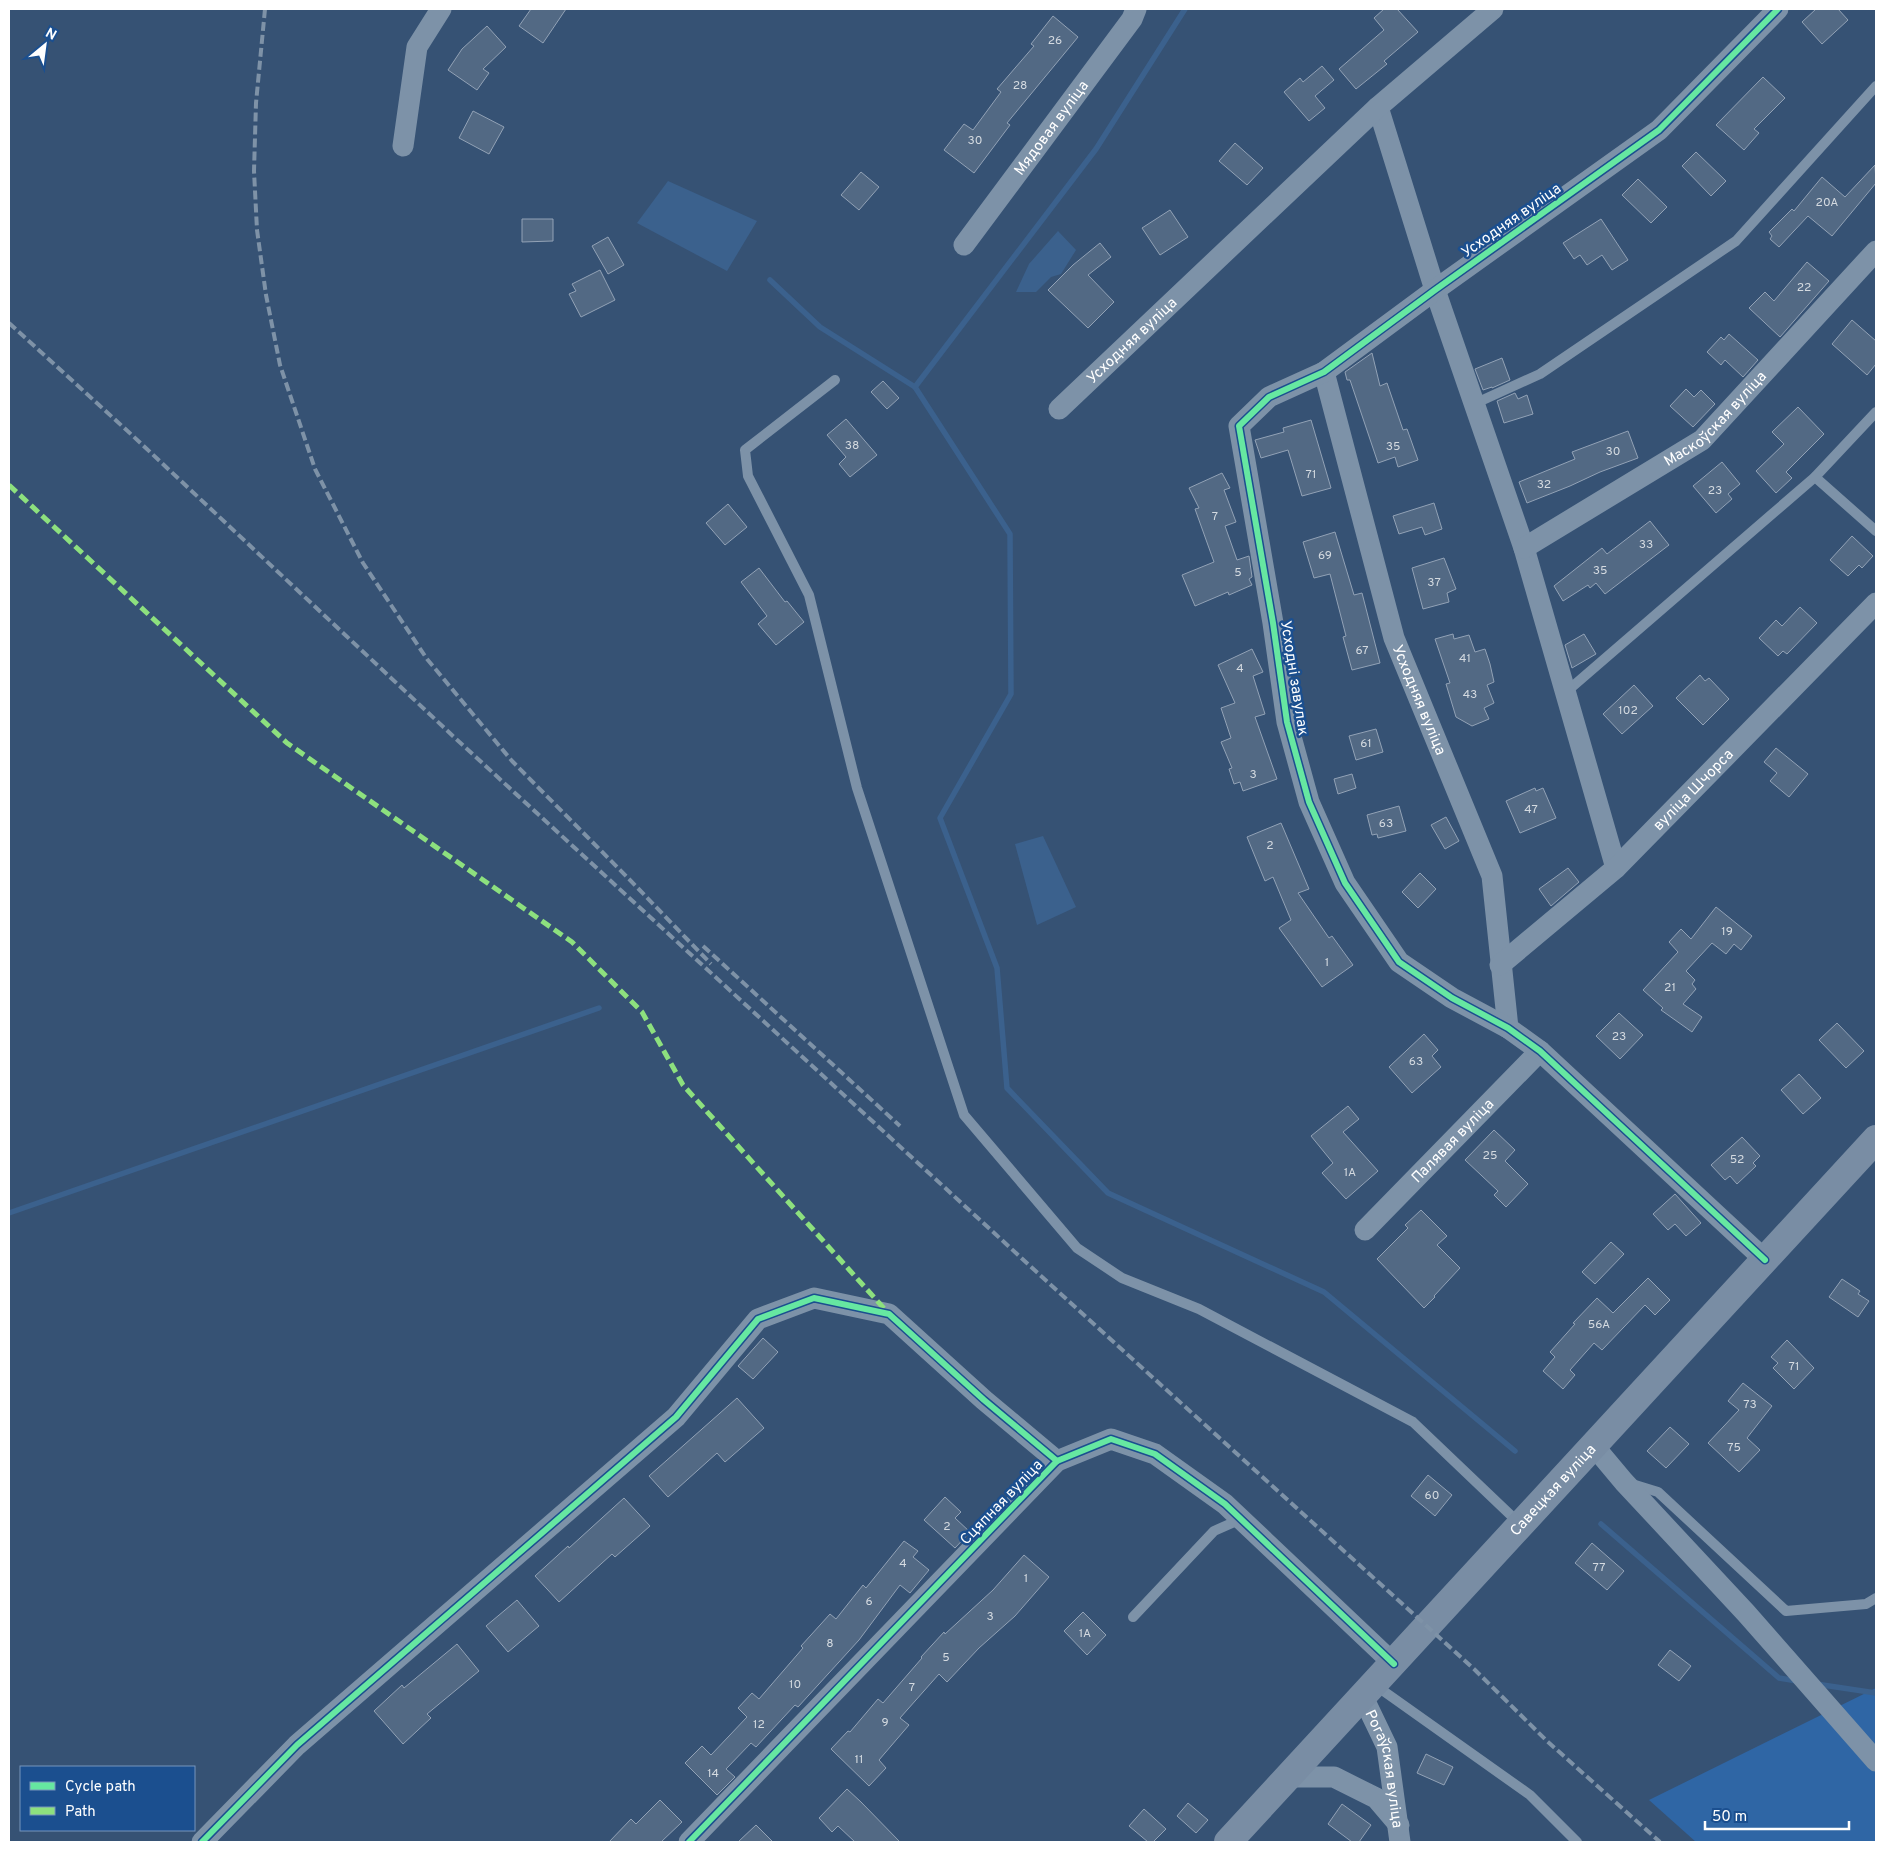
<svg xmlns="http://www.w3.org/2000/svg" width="1885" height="1851" font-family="Overpass,sans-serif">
	<rect width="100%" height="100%" fill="#365274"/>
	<!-- green -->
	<path fill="#2f66a5" d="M1876,1688V1842H1696L1649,1800Z"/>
	<!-- water -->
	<g fill="#3b618d">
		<path d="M668,181L757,221L727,271L637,223Z"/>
		<path d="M1058,231L1076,250L1061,274L1051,277L1036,292H1016L1029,264Z"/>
		<path d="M1043,836L1076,907L1037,925L1015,844Z"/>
	</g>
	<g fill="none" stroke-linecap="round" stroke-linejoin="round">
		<!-- stream -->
		<g stroke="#3b618d" stroke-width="5.5">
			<path d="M770,280L820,327L915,387L1010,534L1011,694L940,818L997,968L1007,1088L1108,1193L1324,1292L1515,1451"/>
			<path d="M915,387L1096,149L1185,9"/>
			<path d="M9,1213L599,1008"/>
			<path d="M1601,1524L1779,1678L1797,1681"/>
			<path d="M1816,1684L1876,1693"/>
		</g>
	</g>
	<!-- building -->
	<g fill="#526984" stroke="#92a2b6">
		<path d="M531,9H566L543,43L519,26Z"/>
		<path d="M1384,9H1397L1418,32L1384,61L1387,64L1356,89L1339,69L1384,30L1374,18Z"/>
		<path d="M1816,9H1838L1848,20L1822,44L1802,22Z"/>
		<path d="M1053,16L1078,37L1007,123L1010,125L974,173L944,150L964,124L973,130L1001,92L997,89L1034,46L1031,44Z"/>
		<path d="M487,26L506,47L483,69L489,73L477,90L448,70L462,49Z"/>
		<path d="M1322,66L1334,80L1315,96L1325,108L1309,121L1284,92L1300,78L1303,82Z"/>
		<path d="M1763,77L1785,98L1754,129L1759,133L1744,150L1716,125Z"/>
		<path d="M473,111L504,127L489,154L459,138Z"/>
		<path d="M1235,143L1263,168L1247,185L1219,161Z"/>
		<path d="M1696,152L1726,181L1711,196L1682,166Z"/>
		<path d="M1875,165L1876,183L1832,236L1808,216L1779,247L1770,239L1772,236L1769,232L1792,209L1794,211L1822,177L1845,197Z"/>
		<path d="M861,172L879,187L859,210L841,195Z"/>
		<path d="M1638,179L1667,207L1651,223L1622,195Z"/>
		<path d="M1170,210L1188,237L1160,255L1142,228Z"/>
		<path d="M522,219H553V241L522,242Z"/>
		<path d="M1601,219L1628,260L1612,270L1602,255L1587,265L1580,255L1574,259L1563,243Z"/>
		<path d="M608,237L624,265L608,274L592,246Z"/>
		<path d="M1100,243L1111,257L1088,275L1114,302L1088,328L1048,290L1073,265Z"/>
		<path d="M1807,262L1829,281L1780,337L1749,308L1765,292L1774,301Z"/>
		<path d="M600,270L615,300L581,317L569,294L576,291L572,284Z"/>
		<path d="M1852,320L1876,341V364L1867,375L1832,344Z"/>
		<path d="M1729,334L1758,360L1743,377L1725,360L1721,365L1707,352L1721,337L1724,340Z"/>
		<path d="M1372,353L1380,386L1387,383L1403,430L1407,429L1418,460L1398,467L1395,457L1378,463L1350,380H1347L1345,372Z"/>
		<path d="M1502,358L1510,380L1492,388V387L1483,390L1475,369Z"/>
		<path d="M883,381L899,398L887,409L871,392Z"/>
		<path d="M1686,389L1694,397L1701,390L1715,404L1693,427L1670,406Z"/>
		<path d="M1515,393L1518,399L1527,395L1533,414L1504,423L1497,401Z"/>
		<path d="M1798,407L1824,434L1786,472L1792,478L1776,493L1756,471L1784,444L1772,432Z"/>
		<path d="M846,419L877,455L850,477L839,464L846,457L827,435Z"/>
		<path d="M1311,420L1331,488L1302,496L1288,450L1261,458L1255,440L1284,432L1283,428Z"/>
		<path d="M1628,431L1638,458L1600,472L1570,486L1527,503L1519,482L1575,459L1572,452Z"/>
		<path d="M1722,462L1740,484L1728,494L1732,499L1716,513L1693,486Z"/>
		<path d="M1222,473L1230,488L1224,490L1236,522L1225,526L1237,560L1249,556L1252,577L1249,579L1252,585L1229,595L1228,592L1195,606L1182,575L1214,562L1195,509L1199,508L1189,488Z"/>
		<path d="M1434,503L1442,529L1425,535L1422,527L1399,534L1393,516Z"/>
		<path d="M728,504L747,527L725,545L706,523Z"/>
		<path d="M1650,521L1669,545L1605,594L1596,583L1590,588L1588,585L1563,601L1554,586L1602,548L1607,554Z"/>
		<path d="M1335,532L1354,595L1362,593L1380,663L1352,670L1343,637L1346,636L1330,574L1314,578L1303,542Z"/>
		<path d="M1852,536L1873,556L1862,568L1859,565L1848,576L1830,560Z"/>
		<path d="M1444,558L1456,589L1447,593L1449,602L1423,609L1412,568Z"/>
		<path d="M759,568L785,602L787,601L804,622L776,645L758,624L767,616L741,582Z"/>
		<path d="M1800,607L1817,623L1787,654L1783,651L1778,656L1759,638L1776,620L1782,626Z"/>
		<path d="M1453,634L1454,639L1469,635L1475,652L1485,649L1490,664L1494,682L1487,685L1494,703L1484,708L1489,719L1472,726L1456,717L1446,684L1450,683L1435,639Z"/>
		<path d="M1584,634L1596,654L1572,668L1565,645Z"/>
		<path d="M1252,649L1263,672L1253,676L1265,714L1255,717L1277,779L1243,791L1240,782L1234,784L1229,769L1232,768L1221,742L1231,738L1221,708L1235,703L1218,665Z"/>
		<path d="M1700,675L1705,681L1709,678L1729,699L1703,725L1676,698Z"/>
		<path d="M1634,685L1653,706L1622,734L1603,714Z"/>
		<path d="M1376,729L1383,752L1356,760L1349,736Z"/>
		<path d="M1776,748L1808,774L1789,797L1770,781L1777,773L1764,762Z"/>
		<path d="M1352,774L1356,788L1338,794L1334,779Z"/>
		<path d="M1535,788L1536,791L1543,788L1556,818L1520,833L1506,801Z"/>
		<path d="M1399,806L1406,831L1378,838L1377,834L1372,835L1367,815Z"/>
		<path d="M1446,817L1459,841L1445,849L1431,825Z"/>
		<path d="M1281,823L1309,889L1298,893L1329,938L1332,936L1353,965L1322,987L1279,928L1291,920L1273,877L1265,881L1247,837Z"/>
		<path d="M1568,868L1579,882L1551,906L1539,889Z"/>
		<path d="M1420,873L1436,889L1418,908L1402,892Z"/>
		<path d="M1716,907L1752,936L1741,950L1734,944L1726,954L1712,943L1686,971L1695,980L1692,984L1696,989L1683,1004L1702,1017L1692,1032L1661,1010L1663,1008L1643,990L1678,952L1669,942L1681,929L1691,939Z"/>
		<path d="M1619,1013L1643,1035L1620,1059L1596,1036Z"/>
		<path d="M1837,1023L1864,1051L1846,1068L1819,1040Z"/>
		<path d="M1424,1034L1438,1050L1432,1056L1441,1067L1412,1093L1389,1067Z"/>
		<path d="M1799,1074L1821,1098L1803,1114L1781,1090Z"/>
		<path d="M1348,1106L1359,1119L1343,1132L1378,1171L1346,1199L1322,1173L1333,1163L1311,1136Z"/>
		<path d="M1494,1130L1515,1150L1505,1161L1528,1184L1506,1207L1494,1195L1498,1191L1465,1160Z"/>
		<path d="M1742,1137L1760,1156L1753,1163L1756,1166L1737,1184L1730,1176L1725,1180L1711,1165Z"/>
		<path d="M1675,1194L1701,1223L1686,1236L1675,1224L1668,1230L1653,1214Z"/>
		<path d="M1421,1210L1447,1236L1437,1245L1460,1268L1434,1296L1435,1297L1424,1308L1377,1259L1408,1228L1405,1225Z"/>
		<path d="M1611,1242L1624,1254L1595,1284L1582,1272Z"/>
		<path d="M1648,1278L1670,1300L1655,1315L1645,1305L1602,1350L1594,1343L1570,1370L1575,1375L1563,1389L1543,1371L1555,1357L1550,1352L1575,1324L1573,1323L1597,1298L1613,1313Z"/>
		<path d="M1842,1279L1860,1291L1858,1294L1869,1301L1858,1317L1829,1297Z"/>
		<path d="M763,1338L778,1352L753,1379L738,1366Z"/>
		<path d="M1787,1340L1814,1368L1794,1389L1773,1368L1778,1363L1771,1357Z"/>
		<path d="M1743,1383L1772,1406L1747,1438L1760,1450L1739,1472L1708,1443L1739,1410L1728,1401Z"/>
		<path d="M737,1398L764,1428L725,1462L717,1453L668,1497L649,1476Z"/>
		<path d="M1670,1427L1689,1444L1666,1468L1647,1451Z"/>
		<path d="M1428,1475L1452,1495L1435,1516L1411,1496Z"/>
		<path d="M945,1497L961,1512L955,1518L970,1532L955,1548L924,1520Z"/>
		<path d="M624,1498L650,1526L615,1557L612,1554L559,1602L535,1576L568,1546L569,1548Z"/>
		<path d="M904,1541L918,1551L913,1557L929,1570L910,1593L900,1585L859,1640L798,1707L795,1705L756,1747L751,1743L726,1769L735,1777L717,1795L685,1763L702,1746L711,1755L747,1717L738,1708L752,1693L759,1699L803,1648L801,1646L830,1614L836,1619L863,1585L866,1588Z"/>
		<path d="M1592,1543L1624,1571L1607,1590L1575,1563Z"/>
		<path d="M1024,1555L1049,1577L1015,1616L979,1648L947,1682L939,1674L900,1718L909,1725L879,1760L886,1768L869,1786L831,1749L848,1731L850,1732L878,1699L883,1703L922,1658L921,1657L944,1632L945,1634L993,1590Z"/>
		<path d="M517,1600L539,1626L508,1652L486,1626Z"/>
		<path d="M1083,1612L1106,1635L1087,1655L1064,1631Z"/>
		<path d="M457,1644L479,1671L427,1714L431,1718L403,1744L374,1711L402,1685L404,1688Z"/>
		<path d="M1670,1650L1691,1666L1679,1681L1658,1665Z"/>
		<path d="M1426,1754L1453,1767L1444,1785L1417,1773Z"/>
		<path d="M847,1789L861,1802L900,1842H855L838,1826L832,1832L819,1818Z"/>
		<path d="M660,1800L682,1822L661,1842H609L631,1819L636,1824Z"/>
		<path d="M1188,1803L1208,1820L1196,1833L1177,1816Z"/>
		<path d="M1342,1804L1371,1825L1359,1842H1352L1328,1824Z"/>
		<path d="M1144,1809L1166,1829L1153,1842H1148L1129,1826Z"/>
		<path d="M756,1825L773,1842H738Z"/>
	</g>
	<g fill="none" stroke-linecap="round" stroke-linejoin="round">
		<!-- service -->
		<g stroke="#7d92a8" stroke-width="10">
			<path d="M835,380L745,450L748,476L809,595L857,788L964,1115L1077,1248L1122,1278L1199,1309L1413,1422L1519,1523"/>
			<path d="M1474,404L1540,374L1736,241L1876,86"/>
			<path d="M1815,477L1876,531"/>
			<path d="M1565,693L1815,477L1876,412"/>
			<path d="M1632,1484L1658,1492L1786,1611L1866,1604L1876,1598"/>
			<path d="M1133,1617L1214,1531L1241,1519"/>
			<path d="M1375,1685L1530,1795L1577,1842"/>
		</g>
		<!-- minor -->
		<g stroke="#7d92a8" stroke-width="21">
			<path d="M1378,107L1435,290L1524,548L1616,868"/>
			<path d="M403,146L417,47L441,9"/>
			<path id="s1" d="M964,245L1132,19L1136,9"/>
			<path id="s2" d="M1324,372L1394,638L1492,876L1508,1028"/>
			<path id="s3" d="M1059,409L1378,107L1493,9"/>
			<path id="s4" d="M1524,548L1702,440L1876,251"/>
			<path id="s5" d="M1500,965L1616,868L1876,603"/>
			<path id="s6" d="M1365,1230L1540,1051"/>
			<path d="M1765,1260L1540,1051L1508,1028L1452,998L1399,962L1345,883L1309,802L1287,722L1273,623L1239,426L1269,397L1324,372L1435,290L1659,130L1778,9"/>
			<path d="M1593,1445L1624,1482L1746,1613L1876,1761"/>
			<path id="s7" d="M1363,1697L1387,1747L1400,1842"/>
			<path d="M1289,1777H1334L1376,1798L1399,1825"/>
			<path d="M202,1842L297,1745L676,1417L758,1319L814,1298L889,1314L984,1400L1057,1461"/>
			<path d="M689,1842L1057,1461L1111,1439L1155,1454L1225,1504L1394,1664"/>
		</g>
		<!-- secondary -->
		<path stroke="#798da4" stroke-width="28" id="s8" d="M1228,1842L1876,1139"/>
		<!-- rail -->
		<g stroke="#7e92a7" stroke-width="4" stroke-dasharray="9 4" stroke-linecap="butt">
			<path d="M265,9L256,103L254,171L257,230L266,295L280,365L315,469L363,563L427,659L512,761L629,879L711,964"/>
			<path d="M9,323L133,436L454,737L1041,1276L1474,1669L1547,1741L1660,1842"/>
			<path d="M703,946L900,1126"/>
		</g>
		<!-- quiet -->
		<path stroke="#8de07e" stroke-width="5" stroke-dasharray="10 5" stroke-linecap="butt" d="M9,485L287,743L572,942L642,1012L683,1085L889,1314"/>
		<!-- cycleway casing -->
		<g stroke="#1b4f8f" stroke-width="9">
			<g id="cycleway">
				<path d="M1765,1260L1540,1051L1508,1028L1452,998L1399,962L1345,883L1309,802L1287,722L1273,623L1239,426L1269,397L1324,372L1435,290L1659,130L1778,9"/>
				<path d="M202,1842L297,1745L676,1417L758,1319L814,1298L889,1314L984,1400L1057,1461"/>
				<path d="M689,1842L1057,1461L1111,1439L1155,1454L1225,1504L1394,1664"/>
			</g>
		</g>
		<!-- cycleway -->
		<use href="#cycleway" stroke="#66e7a1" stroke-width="6"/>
	</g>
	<g text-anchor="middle" stroke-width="5" stroke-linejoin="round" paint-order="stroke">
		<!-- number labels -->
		<g font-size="12" fill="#d4dae0">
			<text x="1055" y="44">26</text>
			<text x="1020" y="89">28</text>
			<text x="975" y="144">30</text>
			<text x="1827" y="206">20А</text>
			<text x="1804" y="291">22</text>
			<text x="852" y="449">38</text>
			<text x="1393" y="450">35</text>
			<text x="1613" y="455">30</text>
			<text x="1311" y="478">71</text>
			<text x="1544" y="488">32</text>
			<text x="1715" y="494">23</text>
			<text x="1215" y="520">7</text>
			<text x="1646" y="548">33</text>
			<text x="1325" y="559">69</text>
			<text x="1600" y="574">35</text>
			<text x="1238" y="576">5</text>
			<text x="1434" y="586">37</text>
			<text x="1362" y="654">67</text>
			<text x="1465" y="662">41</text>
			<text x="1240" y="672">4</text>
			<text x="1470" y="698">43</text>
			<text x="1628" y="714">102</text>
			<text x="1366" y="747">61</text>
			<text x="1253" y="778">3</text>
			<text x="1531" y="813">47</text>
			<text x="1386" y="827">63</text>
			<text x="1270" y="849">2</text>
			<text x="1727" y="935">19</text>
			<text x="1327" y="966">1</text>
			<text x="1670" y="991">21</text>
			<text x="1619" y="1040">23</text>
			<text x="1416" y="1065">63</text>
			<text x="1490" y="1159">25</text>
			<text x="1737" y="1163">52</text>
			<text x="1350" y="1176">1А</text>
			<text x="1599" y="1328">56А</text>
			<text x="1794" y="1370">71</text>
			<text x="1750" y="1408">73</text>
			<text x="1734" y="1451">75</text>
			<text x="1432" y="1499">60</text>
			<text x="947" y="1530">2</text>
			<text x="903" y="1567">4</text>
			<text x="1599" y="1571">77</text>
			<text x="1026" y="1582">1</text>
			<text x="869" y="1605">6</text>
			<text x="990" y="1620">3</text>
			<text x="1085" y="1637">1А</text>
			<text x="830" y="1647">8</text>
			<text x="946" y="1661">5</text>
			<text x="795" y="1688">10</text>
			<text x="912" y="1691">7</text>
			<text x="885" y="1726">9</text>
			<text x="759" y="1728">12</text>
			<text x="859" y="1763">11</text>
			<text x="713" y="1777">14</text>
		</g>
		<!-- street labels -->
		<g font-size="15" fill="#fff" stroke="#1b4f8f">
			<text dy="5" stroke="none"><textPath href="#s1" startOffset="146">Мядовая вуліца</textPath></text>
			<text transform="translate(1511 220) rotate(-35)" y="5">Усходняя вуліца</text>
			<text dy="5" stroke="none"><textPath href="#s3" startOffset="100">Усходняя вуліца</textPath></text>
			<text dy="5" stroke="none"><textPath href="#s4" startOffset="232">Маскоўская вуліца</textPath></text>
			<text transform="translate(1295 678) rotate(81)" y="5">Усходні завулак</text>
			<text dy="5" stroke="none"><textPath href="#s2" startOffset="342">Усходняя вуліца</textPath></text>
			<text dy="5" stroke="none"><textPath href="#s5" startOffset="261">вуліца Шчорса</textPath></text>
			<text dy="5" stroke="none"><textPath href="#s6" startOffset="125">Палявая вуліца</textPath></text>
			<text dy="5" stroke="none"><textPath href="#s8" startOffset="479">Савецкая вуліца</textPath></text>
			<text transform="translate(1001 1502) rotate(-46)" y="5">Сцяпная вуліца</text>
			<text dy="5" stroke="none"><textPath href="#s7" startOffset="76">Рогаўская вуліца</textPath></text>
		</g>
	</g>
	<!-- border -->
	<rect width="1885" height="1851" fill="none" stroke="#ffffff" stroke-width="20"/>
	<!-- legend -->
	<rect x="20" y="1766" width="175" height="65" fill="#1b4f8f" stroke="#7695bc"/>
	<rect x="30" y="1782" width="25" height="8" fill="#66e7a1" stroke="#7695bc"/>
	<text x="65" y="1791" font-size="15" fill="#ffffff">Cycle path</text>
	<rect x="30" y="1807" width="25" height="8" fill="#8de07e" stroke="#7695bc"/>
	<text x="65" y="1816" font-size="15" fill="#ffffff">Path</text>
	<!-- north arrow -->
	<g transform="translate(45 45) rotate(29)" stroke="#1b4f8f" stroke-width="4" paint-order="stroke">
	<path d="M0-4L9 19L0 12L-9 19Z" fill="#ffffff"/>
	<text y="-8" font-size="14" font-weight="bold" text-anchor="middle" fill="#ffffff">N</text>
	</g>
	<!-- scale -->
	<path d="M1705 1821v8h144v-8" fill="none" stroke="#ffffff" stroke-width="2.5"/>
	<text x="1712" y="1821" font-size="15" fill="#ffffff" stroke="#1b4f8f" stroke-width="4" paint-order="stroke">50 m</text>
</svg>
